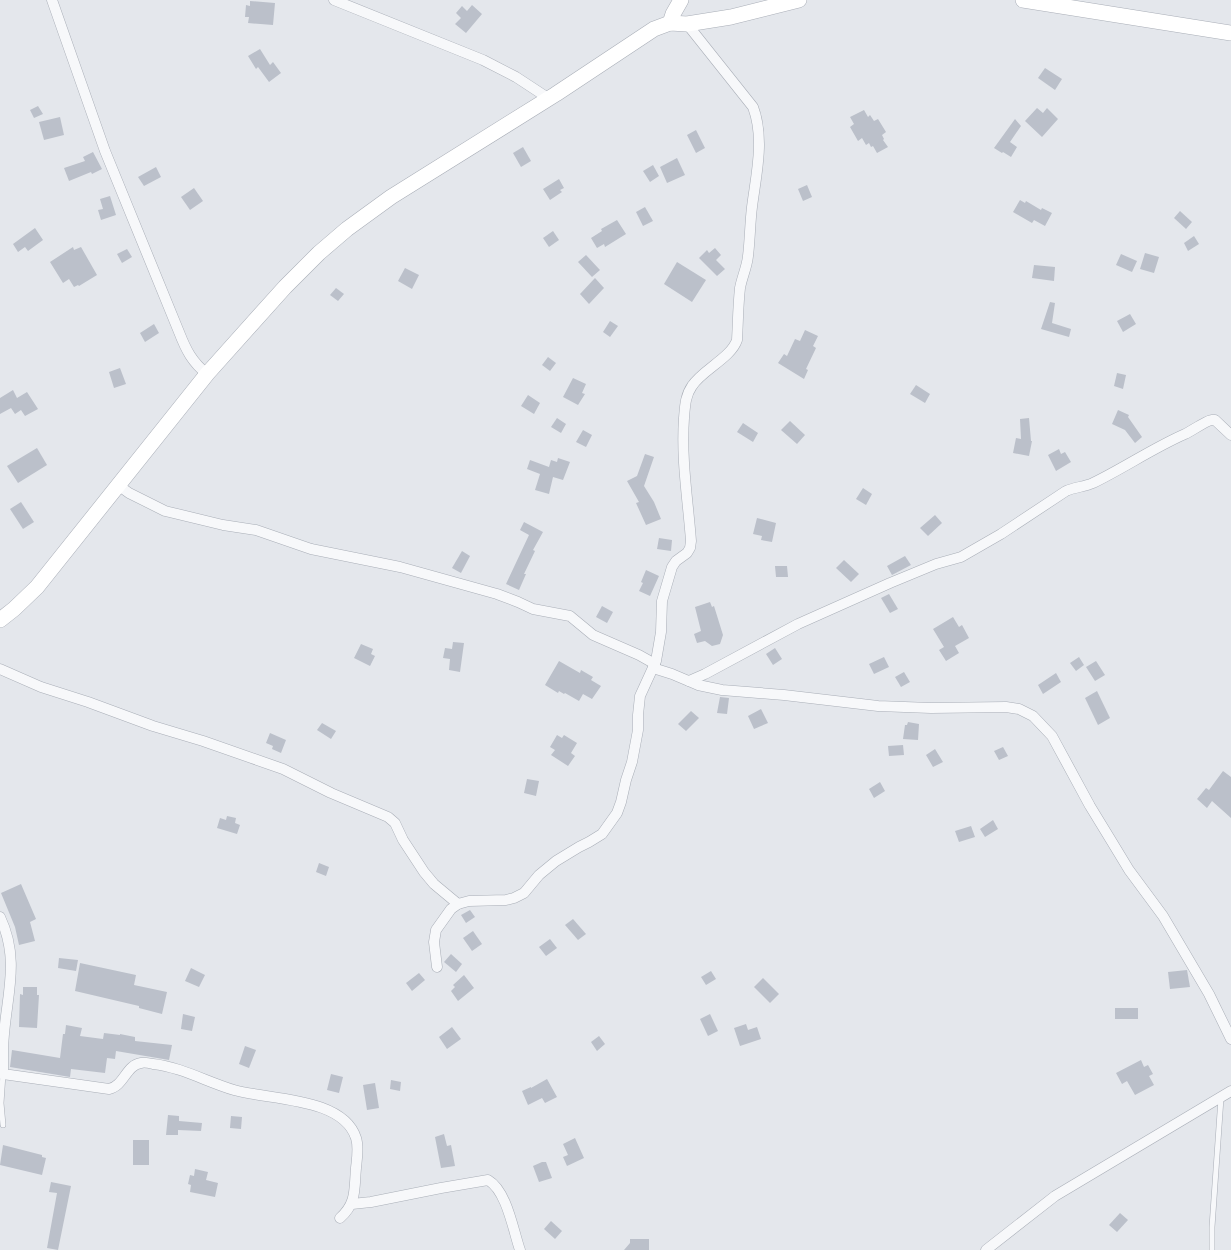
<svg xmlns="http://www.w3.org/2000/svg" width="1231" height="1250" font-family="'Varela Round',sans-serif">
	<rect width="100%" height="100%" fill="#e4e7ec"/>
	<!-- building -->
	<g fill="#bbc0ca">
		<path d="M250,1L275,3L273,25L248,23L249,17H245L246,5L250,6Z"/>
		<path d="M472,5L482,14L466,33L455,24L461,18L456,13L462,6L467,11Z"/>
		<path d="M260,49L270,65L273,62L281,73L269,82L258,67L256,69L248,56Z"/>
		<path d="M1045,68L1062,79L1055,90L1038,78Z"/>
		<path d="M38,106L43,114L34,118L30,110Z"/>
		<path d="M1037,108L1043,113L1047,108L1058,119L1042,137L1025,121Z"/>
		<path d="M864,110L868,117L870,115L874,121L878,119L886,132L882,135L884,139L883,140L888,147L877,153L873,146L871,147L869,143L866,145L862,138L858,141L850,127L854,124L850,117Z"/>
		<path d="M60,117L64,135L44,140L39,122Z"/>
		<path d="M1015,119L1021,126L1010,142L1017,147L1011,157L1003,152L1002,153L994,148Z"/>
		<path d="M696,130L705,148L696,153L687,135Z"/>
		<path d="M523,147L531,161L521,167L513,153Z"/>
		<path d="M93,152L102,169L92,174L91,172L69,181L64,168L85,161L83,157Z"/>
		<path d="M677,158L685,175L667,183L660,167Z"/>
		<path d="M653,165L659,176L650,182L643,171Z"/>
		<path d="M156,167L161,177L144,186L138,177Z"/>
		<path d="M559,179L564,188L560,190L562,192L550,200L543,189Z"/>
		<path d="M807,185L812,197L803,201L798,189Z"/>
		<path d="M194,188L203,201L190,210L181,197Z"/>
		<path d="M110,196L116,215L101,220L98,210L103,209L100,199Z"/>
		<path d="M1020,200L1025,203L1026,201L1041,210L1042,208L1052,213L1045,226L1034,220L1032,223L1013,212Z"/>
		<path d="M645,207L653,221L643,226L636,212Z"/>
		<path d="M1180,211L1192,222L1186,229L1174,218Z"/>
		<path d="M617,220L626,234L605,247L604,244L597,248L591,238L602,231L601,229Z"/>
		<path d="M35,228L43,240L28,251L25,247L18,252L13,244Z"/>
		<path d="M553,231L559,240L549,247L543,238Z"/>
		<path d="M1194,236L1199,244L1188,251L1184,243Z"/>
		<path d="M73,247L74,250L81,247L97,275L79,286L78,285L74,287L69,279L63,283L50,262Z"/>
		<path d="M715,248L721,255L716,260L725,269L717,276L699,258L707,250L709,253Z"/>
		<path d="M127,249L132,257L122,263L117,254Z"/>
		<path d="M1145,253L1159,257L1154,273L1140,269Z"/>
		<path d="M1121,254L1137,261L1132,272L1116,265Z"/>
		<path d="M586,255L600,270L592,277L578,262Z"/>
		<path d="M677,262L706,280L692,302L664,284Z"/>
		<path d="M1034,265L1055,267L1054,281L1032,278Z"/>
		<path d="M405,268L419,275L412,289L398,281Z"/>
		<path d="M595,278L604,288L589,304L580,294Z"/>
		<path d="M336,288L344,294L338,301L330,295Z"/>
		<path d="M1050,302L1055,303L1052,323L1071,329L1069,337L1041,329Z"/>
		<path d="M1130,314L1136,324L1123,332L1117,321Z"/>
		<path d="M610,321L618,326L610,337L603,332Z"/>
		<path d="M154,324L159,333L145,342L140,333Z"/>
		<path d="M805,330L818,336L813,346L816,348L806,369L808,370L804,379L778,363L784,354L787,356L795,339L800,341Z"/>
		<path d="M548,357L556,363L550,371L542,365Z"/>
		<path d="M120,368L126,384L114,388L109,372Z"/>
		<path d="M1117,373L1126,375L1123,389L1114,386Z"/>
		<path d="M573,378L586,384L582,393L585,394L578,405L563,397Z"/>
		<path d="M916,385L930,394L925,403L910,394Z"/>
		<path d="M13,390L17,398L27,392L38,409L25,416L21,410L15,414L11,408L0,414V398Z"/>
		<path d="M528,395L540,403L534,414L521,406Z"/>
		<path d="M1118,410L1129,415L1128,417L1142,437L1135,443L1125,430L1112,424Z"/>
		<path d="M557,418L566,424L561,433L551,427Z"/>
		<path d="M1029,418L1031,441H1032L1029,456L1013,453L1016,438L1021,439L1020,419Z"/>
		<path d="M790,421L805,435L797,444L781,430Z"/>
		<path d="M743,423L758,433L753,442L737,432Z"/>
		<path d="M583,430L592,435L586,447L576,442Z"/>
		<path d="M37,448L47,465L18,483L7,466Z"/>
		<path d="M1059,449L1061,454L1065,452L1071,462L1056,471L1048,455Z"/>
		<path d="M645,454L654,457L644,486L654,502L661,519L646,525L636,503L639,502L627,481L637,476Z"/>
		<path d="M558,458L570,462L563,480L553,477L549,494L535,490L540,474L527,469L530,460L549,467L551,460L557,462Z"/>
		<path d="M863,488L872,494L866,505L856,499Z"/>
		<path d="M21,502L34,522L23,529L10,509Z"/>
		<path d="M935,515L942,523L928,536L920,528Z"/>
		<path d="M757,518L776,523L772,542L761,540L762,536L753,534Z"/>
		<path d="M524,522L543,532L533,550L535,551L524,574H526L519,590L506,584L529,535L520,530Z"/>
		<path d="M659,538L672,540L671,551L657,549Z"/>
		<path d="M462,551L470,556L461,573L452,568Z"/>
		<path d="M905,556L911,565L892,575L887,566Z"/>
		<path d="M844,560L859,574L851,582L836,568Z"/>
		<path d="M775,566H787L788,577H776Z"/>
		<path d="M646,570L659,576L650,596L639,591L643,583L641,582Z"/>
		<path d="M889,594L898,609L890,613L881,598Z"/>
		<path d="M710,602L712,607L714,606L723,635L720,644L712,646L705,641L697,643L694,634L701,631L695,607Z"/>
		<path d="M602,606L613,612L607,623L596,617Z"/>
		<path d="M953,617L959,627L962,625L969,638L955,646L959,653L946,661L939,650L944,647L933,629Z"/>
		<path d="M453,642L464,643L460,672L449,670L450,659L443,658L445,648L452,649Z"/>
		<path d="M361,644L373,649L371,654L375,656L370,666L354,658Z"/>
		<path d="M775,648L782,659L773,665L766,654Z"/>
		<path d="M884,657L889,667L874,674L869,664Z"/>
		<path d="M1079,657L1084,665L1076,671L1070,663Z"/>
		<path d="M559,661L580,673L581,670L593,677L591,680L601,686L592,699L583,694L579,701L565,693L564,694L559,691L558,693L545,685Z"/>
		<path d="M1096,661L1105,675L1095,681L1086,667Z"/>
		<path d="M904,672L910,682L901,687L895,677Z"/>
		<path d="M1056,673L1061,682L1043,694L1038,685Z"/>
		<path d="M1097,691L1110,718L1098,725L1085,698Z"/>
		<path d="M720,697L729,698L727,714L717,713Z"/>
		<path d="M761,709L768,723L754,729L748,716Z"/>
		<path d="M691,711L699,718L686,731L678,724Z"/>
		<path d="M908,722L919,724L918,740L903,739L905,725H907Z"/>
		<path d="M322,723L336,731L331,739L317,730Z"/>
		<path d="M270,733L286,740L281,753L272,749L273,746L266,743Z"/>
		<path d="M557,735L562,738L564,735L577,743L571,753L575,756L568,766L551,755L555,750L550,747Z"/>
		<path d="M903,745L904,755L889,756L888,746Z"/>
		<path d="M1003,747L1008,756L999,760L994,751Z"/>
		<path d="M935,749L943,762L933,767L926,755Z"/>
		<path d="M1223,771L1231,777V818L1212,801L1207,808L1197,799L1206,788L1209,790Z"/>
		<path d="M527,779L539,781L536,796L524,793Z"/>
		<path d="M880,782L885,791L874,798L869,789Z"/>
		<path d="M227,816L236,818L235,823L240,825L237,834L217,828L220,818L226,820Z"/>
		<path d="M993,820L998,829L985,837L980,829Z"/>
		<path d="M971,826L975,837L959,842L955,831Z"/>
		<path d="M319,863L329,867L326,876L316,872Z"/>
		<path d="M21,884L36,919L30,922L35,941L19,945L15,927L1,893Z"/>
		<path d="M470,910L475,917L466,923L461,915Z"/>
		<path d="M573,919L586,934L578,940L565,925Z"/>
		<path d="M473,931L482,944L472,951L463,938Z"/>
		<path d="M550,939L557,948L546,956L539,947Z"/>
		<path d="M451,954L462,964L456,972L444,962Z"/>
		<path d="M59,958L78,960L76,971L58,968Z"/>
		<path d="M80,963L136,975L134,985L167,992L162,1014L139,1008V1006L75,991Z"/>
		<path d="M191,968L205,975L199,987L185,981Z"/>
		<path d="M1187,970L1190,987L1170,989L1168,972Z"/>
		<path d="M711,971L716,979L706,985L701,977Z"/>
		<path d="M419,973L425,980L412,991L406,983Z"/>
		<path d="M464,975L474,988L458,1001L451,991L455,987L453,985Z"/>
		<path d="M763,978L779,994L770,1003L754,987Z"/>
		<path d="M23,987H37V995H39L37,1028L19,1027L20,994L23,995Z"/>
		<rect x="1115" y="1008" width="23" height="11"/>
		<path d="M183,1014L195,1017L192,1031L181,1029Z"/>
		<path d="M710,1014L718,1031L708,1036L700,1019Z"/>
		<path d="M746,1024L748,1030L757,1027L761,1039L740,1046L734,1028Z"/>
		<path d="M66,1025L82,1028L80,1036L103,1039L104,1033L120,1035V1034L135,1037V1041L172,1045L169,1060L116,1051L115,1059L107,1058L105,1073L71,1069L70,1077L10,1067L12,1050L60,1058L63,1034H65Z"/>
		<path d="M452,1027L461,1039L447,1049L439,1037Z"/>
		<path d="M599,1036L605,1044L597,1051L591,1042Z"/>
		<path d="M245,1046L256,1050L249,1068L239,1064Z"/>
		<path d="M1141,1060L1144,1067L1148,1065L1153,1074L1149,1076L1154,1085L1135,1095L1127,1081L1122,1084L1116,1073Z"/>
		<path d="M331,1074L343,1077L339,1093L327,1090Z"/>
		<path d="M547,1079L557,1097L545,1103L542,1098L528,1105L522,1091L531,1087V1088Z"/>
		<path d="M391,1080L401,1082L400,1091L390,1089Z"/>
		<path d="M375,1083L379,1108L367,1110L363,1085Z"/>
		<path d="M168,1115L179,1116V1121L202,1123L201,1131L178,1130V1135H166Z"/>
		<path d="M231,1116L242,1117L241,1129L230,1128Z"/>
		<path d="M444,1134L447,1146L451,1145L455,1166L441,1168L435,1137Z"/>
		<path d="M575,1138L584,1158L567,1166L563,1157L568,1155L563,1144Z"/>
		<rect x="133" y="1140" width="16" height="25"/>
		<path d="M3,1145L42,1155V1157L46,1158L42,1175L0,1165Z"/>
		<path d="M542,1162H546L552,1178L539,1182L533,1166Z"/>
		<path d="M195,1169L208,1172L206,1180L218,1183L215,1197L190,1192L191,1185L188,1184L190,1175L194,1176Z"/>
		<path d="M51,1182L71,1186L58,1250L47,1248L57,1193L49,1192Z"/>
		<path d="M1120,1213L1128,1220L1117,1232L1109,1225Z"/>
		<path d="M551,1221L562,1231L555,1239L544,1229Z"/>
		<path d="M630,1239H649V1250H624L630,1243Z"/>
	</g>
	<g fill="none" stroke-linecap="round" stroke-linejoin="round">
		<!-- lane casing -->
		<g stroke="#a9aeb7" stroke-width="6">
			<g id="lane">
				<path d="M3,1125L1,1103L3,1074"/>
				<path d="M1212,1250V1227L1221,1098"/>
			</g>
		</g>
		<!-- street casing -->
		<g stroke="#a9aeb7" stroke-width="11">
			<g id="street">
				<path d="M52,0L105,151L179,332C186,350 192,362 207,374"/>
				<path d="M334,0L483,60L516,77L548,98"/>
				<path d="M118,485L129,493L165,511L223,525L256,530L311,549L400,567L497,594L518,602L533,609L570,616L593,635L639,655L655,664"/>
				<path d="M653,668L672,674L698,685L722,690L784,695L878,706L931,708L1006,707L1019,709L1033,716L1052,736L1090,806L1112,842L1129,870L1163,916L1209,994L1231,1039"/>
				<path d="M0,669L41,687L88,702L153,726L203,741L283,769L331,793L388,817L395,823L403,840L424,872L434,884L458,904"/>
				<path d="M689,681L705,674L798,624L890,583L936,564L961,557L1001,534L1066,491C1075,487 1084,487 1093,483C1124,468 1153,448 1185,434C1192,431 1209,418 1215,420L1231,435"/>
				<path d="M0,917C22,963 4,1002 3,1050C3,1058 3,1066 3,1074L109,1089C124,1086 126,1065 141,1063C144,1062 149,1063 153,1064C181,1067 207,1082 234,1090C269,1100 343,1097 356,1138C359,1147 357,1158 356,1168C354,1189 357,1203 340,1218"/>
				<path d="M437,967L434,942L436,930L451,909L458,904L469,901L506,900L514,898L524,893L539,875L556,861L579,847L589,842L602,834L617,813L621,802L626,780L632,762L638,730V715L640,696L656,661L661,632L662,601L672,567L676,561L687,553L690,548L691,541C688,500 681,460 684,418C685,407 685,396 692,386C702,370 731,358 737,340C738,323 738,306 740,288C742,277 747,267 748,256C750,240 750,223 752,207C756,175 765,139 753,107L687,24"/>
				<path d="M352,1204L371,1202L441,1188L488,1180C507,1191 513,1230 520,1250"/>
				<path d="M986,1250L1055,1196L1231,1091"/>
			</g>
		</g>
		<!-- secondary casing -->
		<g stroke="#a9aeb7" stroke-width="16">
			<g id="secondary">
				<path d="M1023,0L1231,33"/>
				<path d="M670,23L673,14L681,0"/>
				<path d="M0,620L14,609L37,587L207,374L285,287L319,253L347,229L391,197L556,94L654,29L670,23L687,24L731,17L799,0"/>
			</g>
		</g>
		<!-- lane -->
		<use href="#lane" stroke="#f7f8fa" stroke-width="5"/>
		<!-- street -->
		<use href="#street" stroke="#f7f8fa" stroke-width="10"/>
		<!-- secondary -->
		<use href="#secondary" stroke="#fff" stroke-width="15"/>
	</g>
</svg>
